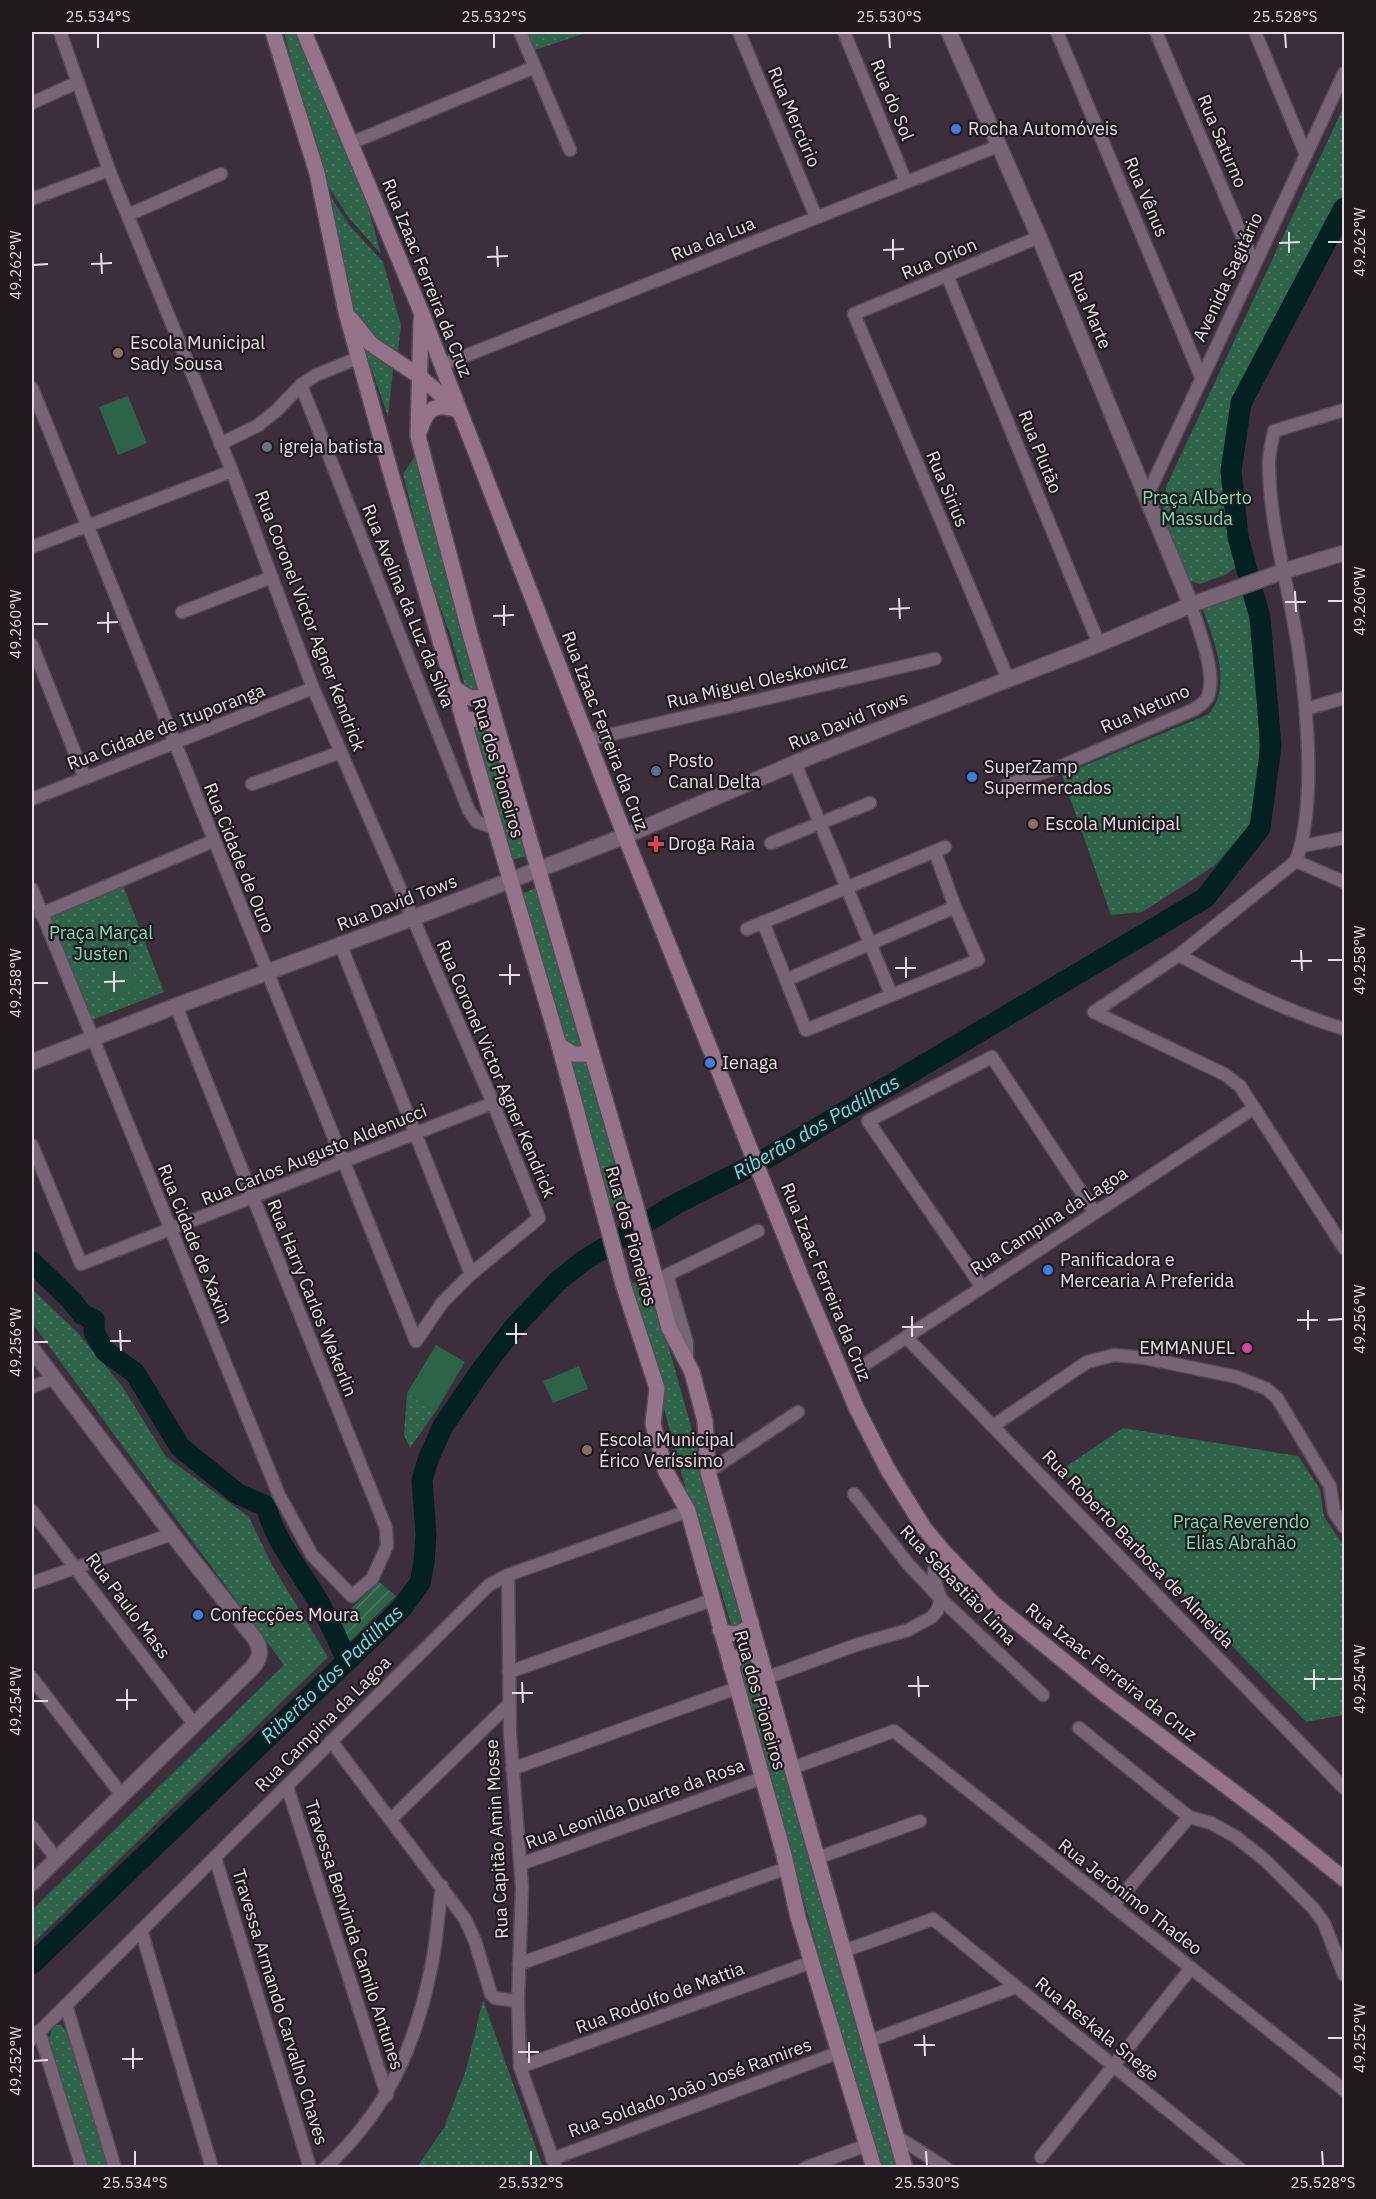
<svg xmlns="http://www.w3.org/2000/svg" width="1376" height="2199" font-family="'IBM Plex Sans',sans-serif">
	<defs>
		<pattern id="grass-dots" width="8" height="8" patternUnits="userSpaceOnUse" patternTransform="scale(1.5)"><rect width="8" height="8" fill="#2c6349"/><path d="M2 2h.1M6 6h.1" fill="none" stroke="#4b7963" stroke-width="1.8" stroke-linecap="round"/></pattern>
		<pattern id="garden-furrows" width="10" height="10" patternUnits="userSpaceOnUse" patternTransform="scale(1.5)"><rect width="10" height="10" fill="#2c6349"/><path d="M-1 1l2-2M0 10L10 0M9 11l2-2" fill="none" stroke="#4b7963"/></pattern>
	</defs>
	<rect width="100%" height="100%" fill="#3d2e3c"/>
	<!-- grass -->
	<g fill="url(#grass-dots)">
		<path d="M284,32H299L351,145L381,254L349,218L319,172Z"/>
		<path d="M526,32H589L535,50Z"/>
		<path d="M1344,106V199L1239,393L1230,423L1224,464L1232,520L1235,568L1227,574L1200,584L1190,581L1167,525L1163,507L1166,487Z"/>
		<path d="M320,181L350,226L383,262L401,325L397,359L347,310Z"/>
		<path d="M364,347L393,370L388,417Z"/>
		<path d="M417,453L485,690L469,691L465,686L451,637L427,570L403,474Z"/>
		<path d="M1243,593L1252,623L1258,707L1260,777L1249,826L1214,866L1142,912L1111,915L1062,775L1209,714C1233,684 1214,642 1203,609Z"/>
		<path d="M477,724L493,730L531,855L508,861L471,725Z"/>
		<path d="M123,885L164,992L89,1021L45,915Z"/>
		<path d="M539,887L584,1050L567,1045L521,894Z"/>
		<path d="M568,1059L589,1060L627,1200L609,1210Z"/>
		<path d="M649,1277L746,1622L743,1626L732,1627L715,1572L700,1541L630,1284Z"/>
		<path d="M32,1289L77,1332L122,1386L166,1457L249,1517L272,1565L328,1657L32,1944V1910L284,1665L32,1323Z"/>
		<path d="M407,1393L436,1411L410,1448L404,1435Z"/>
		<path d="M1123,1428L1298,1456L1320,1489L1324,1517L1344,1546V1715L1306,1722L1061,1470Z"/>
		<path d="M746,1662L752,1665L769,1727L779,1747L900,2167H880L822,1967L740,1666Z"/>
		<path d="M483,2000L543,2167H417L444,2128L466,2070Z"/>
		<path d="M60,2024L68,2033L109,2167H88L49,2039L53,2027Z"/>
	</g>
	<!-- garden -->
	<path fill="url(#garden-furrows)" d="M379,1582L396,1596L349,1642L338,1621Z"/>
	<!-- pitch -->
	<g fill="#2c6349">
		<path d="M128,396L147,443L118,455L99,407Z"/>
		<path d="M120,946L137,987L107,1000L93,957Z"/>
		<path d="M436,1345L465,1362L436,1411L407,1393Z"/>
		<path d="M579,1366L588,1389L553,1403L543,1381Z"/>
	</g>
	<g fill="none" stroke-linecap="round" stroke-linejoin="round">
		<!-- river -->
		<g stroke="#042122" stroke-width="21">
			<path d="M32,1262L71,1300L82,1314L94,1320V1332L105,1351L135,1373L180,1447L238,1494L266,1506C277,1546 298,1566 318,1601C329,1620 338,1641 347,1660"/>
			<path d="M32,1964L401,1609L420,1583L424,1563L426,1534L422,1480L429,1457L443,1426L480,1372L516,1325L557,1282L583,1261L676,1204L767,1158L1205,898L1260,828L1271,746L1260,618L1238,537L1231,471L1241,403L1344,208"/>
		</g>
		<!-- minor casing -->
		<g stroke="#574a56" stroke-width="15">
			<g id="minor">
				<path d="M60,32L109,170L232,471L313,688L493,1103L539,1218L471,1274L442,1303L416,1341"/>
				<path d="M520,32L570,150"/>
				<path d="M739,32L816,217"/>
				<path d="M844,32L906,182"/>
				<path d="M1057,32L1201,377"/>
				<path d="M1156,32L1254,264"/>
				<path d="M1255,32L1306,155"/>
				<path d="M32,103L78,82"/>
				<path d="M351,143L535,67"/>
				<path d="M32,199L109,170"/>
				<path d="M128,215L221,174"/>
				<path d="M947,275L1099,644"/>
				<path d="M442,365L998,146"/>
				<path d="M301,385L469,811L477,822L495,828"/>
				<path d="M32,388L416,1341"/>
				<path d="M220,444L257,426L276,411L301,385L316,375L358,358"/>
				<path d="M1147,496L1344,73"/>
				<path d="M32,547L232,471"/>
				<path d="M182,612L272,577"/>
				<path d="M32,645L85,778"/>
				<path d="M1008,679L854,314L1039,237"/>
				<path d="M1306,709L1344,698"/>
				<path d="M587,740L935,659"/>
				<path d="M795,763L891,994"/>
				<path d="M252,784L341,752"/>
				<path d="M1006,785L1057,768L1195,709C1200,705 1206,702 1208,696C1217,673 1198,628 1191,605"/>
				<path d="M32,799L313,688"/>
				<path d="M771,843L870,803"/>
				<path d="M1302,846L1344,838"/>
				<path d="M1296,861L1344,882"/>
				<path d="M32,889L279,1495L312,1555L352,1596L372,1579L387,1546L386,1528L176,1006"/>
				<path d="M41,914L213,841"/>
				<path d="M763,922L806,1030L978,960L955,907L935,852"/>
				<path d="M747,929L945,847"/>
				<path d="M341,946L471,1274"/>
				<path d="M1179,955C1235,986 1283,1010 1344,1029"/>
				<path d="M786,980L955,907"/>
				<path d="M1094,1012L1179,955L1296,861C1319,800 1305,677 1292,612C1282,563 1269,513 1269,463C1269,453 1272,442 1274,431L1344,410"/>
				<path d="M1094,1012L1224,1074L1240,1086L1344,1248"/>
				<path d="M32,1145L81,1264L493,1103"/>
				<path d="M982,1287L868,1121L992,1057L1095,1213"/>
				<path d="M906,1337L1344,1788"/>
				<path d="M687,1362V1343L667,1275L758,1231"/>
				<path d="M864,1365L1254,1108"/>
				<path d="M32,1387L54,1378"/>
				<path d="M993,1426L1087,1362L1114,1355L1145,1358L1237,1377L1267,1389L1277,1398L1330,1486L1334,1512L1344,1527"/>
				<path d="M708,1472L798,1412"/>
				<path d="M854,1494L908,1564L941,1599L1043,1695"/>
				<path d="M32,1511L194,1724"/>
				<path d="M508,1575L510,1733L522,1887L518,2001L520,2067L556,2168"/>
				<path d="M32,1583L172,1534"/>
				<path d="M509,1672L712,1600"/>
				<path d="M32,1678L121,1794"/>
				<path d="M766,1678L856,1645L908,1630L932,1617L937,1611L941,1599C934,1579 928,1571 944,1552"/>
				<path d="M1079,1728L1189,1817L1211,1823L1236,1837L1265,1860L1313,1908L1324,1923L1344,1975"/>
				<path d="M331,1741L465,1919L475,1941L491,1994L495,1998L518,2001"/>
				<path d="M792,1768L894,1731L1344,2090"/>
				<path d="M512,1769L737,1688"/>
				<path d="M287,1786L387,2095"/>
				<path d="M391,1819L509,1704"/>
				<path d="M32,1827L56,1858"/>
				<path d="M215,1857L310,2168"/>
				<path d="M817,1858L920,1821"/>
				<path d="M521,1864L762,1778"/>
				<path d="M1113,1906L1189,1817"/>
				<path d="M141,1930L212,2168"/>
				<path d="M844,1951L933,1919L1239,2168"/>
				<path d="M519,1964L787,1868"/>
				<path d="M66,2005L115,2168"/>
				<path d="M39,2031L82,2168"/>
				<path d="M32,2039L489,1585L508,1575L688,1511"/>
				<path d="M869,2041L1016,1987"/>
				<path d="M520,2067L812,1962"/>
				<path d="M896,2136L946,2168"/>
				<path d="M1041,2157L1191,1968"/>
				<path d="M552,2159L840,2052"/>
				<path d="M325,2168C386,2112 415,2048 431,1968C437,1941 438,1913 442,1886"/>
				<path d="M805,2168L867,2145"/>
			</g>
		</g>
		<!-- tertiary casing -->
		<g stroke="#574a56" stroke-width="18">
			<g id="tertiary">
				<path d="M949,32L1039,237L1191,605"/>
				<path d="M32,1062L176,1006L413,918L625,836L814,755L1099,644L1191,605L1284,571L1344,553"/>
				<path d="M32,1349L172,1534L256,1640C262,1652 260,1658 252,1668L32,1883"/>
			</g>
		</g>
		<!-- secondary casing -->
		<g stroke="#574a56" stroke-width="18">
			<g id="secondary">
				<path d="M273,32L317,173L346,312L390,470L559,1045L623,1284L657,1388L653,1424L666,1472L688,1511L784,1855L798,1917L874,2168"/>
				<path d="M304,32L422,314L625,836L802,1279L856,1407L887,1468L924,1528L944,1552L993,1603L1102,1692L1271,1820L1344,1879"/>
				<path d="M351,319L371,344L419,376L458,409"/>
				<path d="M421,320L418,436L470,634L634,1199L669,1328L692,1372L705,1421L708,1472L905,2168"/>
				<path d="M420,430C427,409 435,402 457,410"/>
				<path d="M454,688L470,698L488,697"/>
				<path d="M463,720L481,719L497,728"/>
				<path d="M559,1045L573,1054H592"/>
				<path d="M720,1630C732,1636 744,1635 751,1623"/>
				<path d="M731,1667C738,1654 749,1647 761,1660"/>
			</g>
		</g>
		<!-- minor -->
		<use href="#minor" stroke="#776575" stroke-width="12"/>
		<!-- tertiary -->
		<use href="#tertiary" stroke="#776575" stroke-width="15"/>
		<!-- secondary -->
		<use href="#secondary" stroke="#957489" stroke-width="15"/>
	</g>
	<!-- ticks -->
	<path fill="none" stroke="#e8dde6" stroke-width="2" d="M98,33V48M494,33V48M889,33L890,48M1285,33L1286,48M1289,232V253M893,239V260M1328,242H1343M1279,243L1300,242M497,246L498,267M883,250L904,249M101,253L102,274M487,257L508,256M91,264L112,263M33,265L48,264M1295,591L1296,612M899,598L900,619M1328,601H1343M1285,602H1306M504,605V626M889,609L910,608M108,612V633M493,616L514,615M97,623L118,622M33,624H48M1301,950L1302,971M906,957V978M1328,960H1343M1291,961H1312M510,964V985M895,968H916M114,971V992M499,975H520M104,982L125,981M33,983H48M1308,1310V1330M912,1316V1337M1297,1320H1318M1328,1320L1343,1319M516,1323V1344M902,1327H923M120,1330L121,1351M506,1334H527M110,1341H131M33,1342H48M1314,1669V1690M918,1676L919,1697M1304,1679H1325M1328,1679H1343M522,1682L523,1703M908,1686H929M127,1689V1710M512,1693H533M116,1700H137M33,1701H48M924,2035L925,2056M1328,2038H1343M529,2042V2063M914,2045H935M133,2048V2069M518,2052H539M122,2059H143M33,2061L48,2060M135,2151V2166M531,2151V2166M926,2151L927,2166M1322,2151L1323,2166"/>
	<!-- markers -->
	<g fill="#3f7fe0" stroke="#20191f" stroke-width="2">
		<circle cx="956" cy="129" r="6"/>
		<circle cx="972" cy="777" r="6"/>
		<circle cx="710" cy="1063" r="6"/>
		<circle cx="1048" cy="1270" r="6"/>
		<circle cx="198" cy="1615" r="6"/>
	</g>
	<g fill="#8d6e63" stroke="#20191f" stroke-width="2">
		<circle cx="118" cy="353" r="6"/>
		<circle cx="1033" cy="824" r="6"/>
		<circle cx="587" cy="1450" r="6"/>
	</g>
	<circle fill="#6b7280" stroke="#20191f" stroke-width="2" cx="267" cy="447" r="6"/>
	<circle fill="#5c6f8a" stroke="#20191f" stroke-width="2" cx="656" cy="771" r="6"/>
	<path fill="#e0444e" stroke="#20191f" stroke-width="2" d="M653 835h6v6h6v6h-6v6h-6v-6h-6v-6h6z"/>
	<circle fill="#d1479c" stroke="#20191f" stroke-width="2" cx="1247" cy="1348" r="6"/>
	<g text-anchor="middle" stroke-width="4.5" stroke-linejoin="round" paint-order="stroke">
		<!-- street labels -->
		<g font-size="18" fill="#e8dde6" stroke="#20191f">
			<text transform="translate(892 100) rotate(68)" y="6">Rua do Sol</text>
			<text transform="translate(794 117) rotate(67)" y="6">Rua Mercúrio</text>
			<text transform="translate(1222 141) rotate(67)" y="6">Rua Saturno</text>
			<text transform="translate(1146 197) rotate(67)" y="6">Rua Vênus</text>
			<text transform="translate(713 239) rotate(-22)" y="6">Rua da Lua</text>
			<text transform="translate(939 259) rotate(-23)" y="6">Rua Orion</text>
			<text transform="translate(1228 277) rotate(-65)" y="6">Avenida Sagitário</text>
			<text transform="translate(427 278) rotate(68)" y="6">Rua Izaac Ferreira da Cruz</text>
			<text transform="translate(1090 310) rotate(67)" y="6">Rua Marte</text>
			<text transform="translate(1040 452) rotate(68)" y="6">Rua Plutão</text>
			<text transform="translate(947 489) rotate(67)" y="6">Rua Sirius</text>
			<text transform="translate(408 606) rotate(68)" y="6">Rua Avelina da Luz da Silva</text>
			<text transform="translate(310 621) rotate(69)" y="6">Rua Coronel Victor Agner Kendrick</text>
			<text transform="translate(757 682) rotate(-13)" y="6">Rua Miguel Oleskowicz</text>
			<text transform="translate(1145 709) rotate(-24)" y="6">Rua Netuno</text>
			<text transform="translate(848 721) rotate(-22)" y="6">Rua David Tows</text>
			<text transform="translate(166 727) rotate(-21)" y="6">Rua Cidade de Ituporanga</text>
			<text transform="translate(605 731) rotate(69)" y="6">Rua Izaac Ferreira da Cruz</text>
			<text transform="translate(498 768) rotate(74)" y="6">Rua dos Pioneiros</text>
			<text transform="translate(239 858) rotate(68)" y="6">Rua Cidade de Ouro</text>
			<text transform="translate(397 903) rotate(-21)" y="6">Rua David Tows</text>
			<text transform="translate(496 1069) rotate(67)" y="6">Rua Coronel Victor Agner Kendrick</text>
			<text transform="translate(314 1155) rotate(-22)" y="6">Rua Carlos Augusto Aldenucci</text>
			<text transform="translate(1049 1221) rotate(-33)" y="6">Rua Campina da Lagoa</text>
			<text transform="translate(631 1236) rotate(74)" y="6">Rua dos Pioneiros</text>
			<text transform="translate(195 1244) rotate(68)" y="6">Rua Cidade de Xaxim</text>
			<text transform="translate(826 1282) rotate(68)" y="6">Rua Izaac Ferreira da Cruz</text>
			<text transform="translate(312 1298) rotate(68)" y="6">Rua Harry Carlos Wekerlin</text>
			<text transform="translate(1138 1549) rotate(46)" y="6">Rua Roberto Barbosa de Almeida</text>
			<text transform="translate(958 1585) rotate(46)" y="6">Rua Sebastião Lima</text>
			<text transform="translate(128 1606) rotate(53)" y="6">Rua Paulo Mass</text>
			<text transform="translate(1111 1672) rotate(38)" y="6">Rua Izaac Ferreira da Cruz</text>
			<text transform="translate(760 1700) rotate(74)" y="6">Rua dos Pioneiros</text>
			<text transform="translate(323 1724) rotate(-45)" y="6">Rua Campina da Lagoa</text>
			<text transform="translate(635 1804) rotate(-20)" y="6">Rua Leonilda Duarte da Rosa</text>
			<text transform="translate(497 1839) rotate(-93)" y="6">Rua Capitão Amin Mosse</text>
			<text transform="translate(1130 1897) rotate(38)" y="6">Rua Jerônimo Thadeo</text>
			<text transform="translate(354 1935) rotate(72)" y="6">Travessa Benvinda Camilo Antunes</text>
			<text transform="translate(660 1998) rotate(-20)" y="6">Rua Rodolfo de Mattia</text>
			<text transform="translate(280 2007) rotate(73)" y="6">Travessa Armando Carvalho Chaves</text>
			<text transform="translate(1097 2029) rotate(39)" y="6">Rua Reskala Snege</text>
			<text transform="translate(690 2088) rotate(-20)" y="6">Rua Soldado João José Ramires</text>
		</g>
		<!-- poi labels -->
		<g font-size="18" fill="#e8dde6" stroke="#20191f" text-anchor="start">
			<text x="968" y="135">Rocha Automóveis</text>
			<text x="130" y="349">Escola Municipal<tspan x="130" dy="21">Sady Sousa</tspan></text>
			<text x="279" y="453">igreja batista</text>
			<text x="668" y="767">Posto<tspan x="668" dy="21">Canal Delta</tspan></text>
			<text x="984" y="773">SuperZamp<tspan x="984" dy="21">Supermercados</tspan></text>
			<text x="1045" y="830">Escola Municipal</text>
			<text x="668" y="850">Droga Raia</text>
			<text x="722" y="1069">Ienaga</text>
			<text x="1060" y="1266">Panificadora e<tspan x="1060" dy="21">Mercearia A Preferida</tspan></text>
			<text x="1235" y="1354" text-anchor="end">EMMANUEL</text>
			<text x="599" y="1446">Escola Municipal<tspan x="599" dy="21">Érico Veríssimo</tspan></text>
			<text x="210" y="1621">Confecções Moura</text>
		</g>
		<!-- park labels -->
		<g font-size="18" fill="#7ddfaf" stroke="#20191f">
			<text x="1197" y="504">Praça Alberto<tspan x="1197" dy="21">Massuda</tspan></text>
			<text x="101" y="939">Praça Marçal<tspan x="101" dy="21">Justen</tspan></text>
			<text x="1241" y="1528">Praça Reverendo<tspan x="1241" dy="21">Elias Abrahão</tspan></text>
		</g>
		<!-- water labels -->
		<g font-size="20" font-style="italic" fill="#5ee4e8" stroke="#20191f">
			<text transform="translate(816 1127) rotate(-30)" y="7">Riberão dos Padilhas</text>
			<text transform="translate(332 1674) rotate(-44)" y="7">Riberão dos Padilhas</text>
		</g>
	</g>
	<!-- border -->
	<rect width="1376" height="2199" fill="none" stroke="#20191f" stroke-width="66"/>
	<rect x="33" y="33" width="1310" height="2133" fill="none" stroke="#e8dde6" stroke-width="2"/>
	<g font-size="15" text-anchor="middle" fill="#e8dde6">
		<text x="98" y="22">25.534°S</text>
		<text x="494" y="22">25.532°S</text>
		<text x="889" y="22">25.530°S</text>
		<text x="1285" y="22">25.528°S</text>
		<text transform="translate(1360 242) rotate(-90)" y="5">49.262°W</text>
		<text transform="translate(16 265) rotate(-90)" y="5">49.262°W</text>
		<text transform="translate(1360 601) rotate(-90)" y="5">49.260°W</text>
		<text transform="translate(16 624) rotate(-90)" y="5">49.260°W</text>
		<text transform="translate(1360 960) rotate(-90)" y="5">49.258°W</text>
		<text transform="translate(16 983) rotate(-90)" y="5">49.258°W</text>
		<text transform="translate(1360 1319) rotate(-90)" y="5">49.256°W</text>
		<text transform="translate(16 1342) rotate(-90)" y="5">49.256°W</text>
		<text transform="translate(1360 1679) rotate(-90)" y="5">49.254°W</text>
		<text transform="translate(16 1701) rotate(-90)" y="5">49.254°W</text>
		<text transform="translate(1360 2038) rotate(-90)" y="5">49.252°W</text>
		<text transform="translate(16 2061) rotate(-90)" y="5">49.252°W</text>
		<text x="135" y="2188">25.534°S</text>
		<text x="531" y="2188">25.532°S</text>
		<text x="927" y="2188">25.530°S</text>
		<text x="1323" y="2188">25.528°S</text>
	</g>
</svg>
